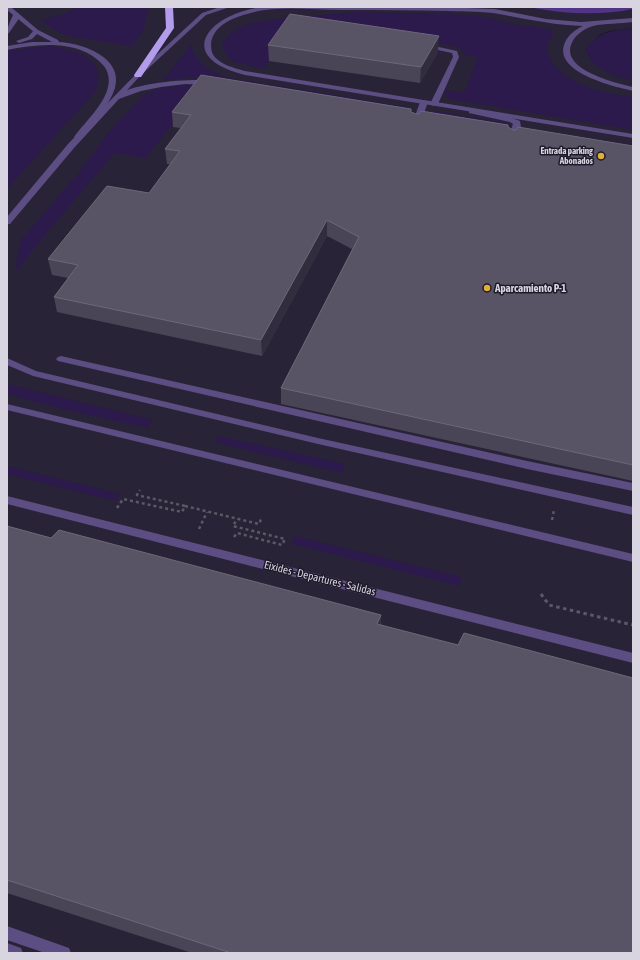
<svg xmlns="http://www.w3.org/2000/svg" width="640" height="960" font-family="'Asap Condensed',sans-serif">
	<rect width="100%" height="100%" fill="#1d1929"/>
	<!-- built -->
	<path fill="#292337" d="M7,7H633V28L609,31L599,35L586,49L589,56L633,75V953H7Z"/>
	<!-- green -->
	<g fill="#2c1a4c">
		<path d="M78,7H148L144,30L132,46L68,36L56,31L41,20L67,13Z"/>
		<path d="M355,12L456,14L491,18L507,23L550,29L554,33C552,36 549,40 548,43C546,51 549,57 553,63C570,87 606,93 633,97V130L455,100L447,97L445,90L464,93L478,57L466,56L459,47L332,28L301,17Z"/>
		<path d="M289,18L269,61L263,69L234,62L228,58L222,45C234,20 266,21 289,18Z"/>
		<path d="M633,28V80L615,76L602,69L592,63L586,49C600,30 612,32 633,28Z"/>
		<path d="M191,45C199,66 206,68 225,77L407,107L409,110L214,79L189,78L163,80Z"/>
		<path d="M48,46C74,50 107,56 96,91L7,189V51Z"/>
		<path d="M187,85L202,86L146,158L115,153L49,230L16,271L17,256L21,240L81,170L110,130L145,94L160,88Z"/>
		<path d="M436,111L507,123L511,125L509,127L506,128L430,113Z"/>
		<path d="M7,384L153,420L148,428C101,417 52,409 7,393Z"/>
		<path d="M219,436L345,464L342,473L214,442Z"/>
		<path d="M7,466L120,494L116,501L7,474Z"/>
		<path d="M295,536L462,577L459,586L291,544Z"/>
	</g>
	<!-- forest -->
	<path fill="#513485" d="M529,7H633V9C599,16 563,14 529,7Z"/>
	<g fill="none" stroke-linecap="round" stroke-linejoin="round">
		<!-- path-far1 -->
		<g stroke="#5c5866" stroke-width="2.5" stroke-dasharray="3 3" stroke-linecap="butt">
			<path d="M185,506L259,524L262,517"/>
			<path d="M117,508L123,499L182,512L185,506L137,495L140,490"/>
			<path d="M552,520L554,510"/>
			<path d="M199,529L207,512"/>
			<path d="M234,537L237,533L282,545L285,539L233,526L237,519"/>
		</g>
		<!-- path -->
		<path stroke="#5c5866" stroke-width="3" stroke-dasharray="3.5 3.5" stroke-linecap="butt" d="M541,594L549,605L633,625"/>
		<!-- service -->
		<g fill="#5c4d82" fill-rule="evenodd">
			<path d="M425,44L457,51L459,57L438,104L434,106L430,104L453,57L452,53L423,47V45Z"/>
			<path d="M197,80L209,81L212,83L209,85L185,84L161,87L141,91L116,100L113,98C128,84 176,80 197,80Z"/>
			<path d="M424,100L428,102L420,124L419,126H413L412,124L420,102Z"/>
			<path d="M469,109L512,118L520,121L521,127L514,143H511L507,141L513,124L510,122L469,113Z"/>
			<path d="M61,356L527,461L633,483V491L527,469L58,361L56,359L58,357Z"/>
			<path d="M7,358L36,371L318,438L633,507V515L318,444L33,376L7,365Z"/>
			<path d="M7,926L69,948L71,953H45L7,940Z"/>
			<path d="M7,943L21,948L23,953H7Z"/>
		</g>
		<!-- minor -->
		<g fill="#5c4d82" fill-rule="evenodd">
			<path d="M14,13L19,14L18,20L9,33L7,34C7,26 11,20 14,13Z"/>
			<path d="M34,30H38L58,40L59,42C81,43 124,57 115,88C109,107 92,123 81,139H75L74,137C85,122 104,105 108,87C110,78 108,70 102,64C78,39 38,44 7,50V46L32,42H52L37,34L32,39L19,43L16,41L28,37Z"/>
			<path d="M7,404L633,554V562L7,410Z"/>
			<path d="M7,496L633,653V663L7,504Z"/>
		</g>
		<!-- tertiary -->
		<g fill="#5c4d82" fill-rule="evenodd">
			<path d="M7,7H11L38,30V32H34L7,10Z"/>
			<path d="M220,7H230L206,15L140,76L74,148L10,224H7V217L68,144L136,74L202,13Z"/>
			<path d="M263,7H437L495,9L546,19L581,22L633,18V22C621,24 605,23 593,26C584,29 574,35 571,45C562,70 615,83 633,87V91C615,87 555,73 564,45C567,36 574,30 583,26C554,25 527,19 499,14C483,11 466,12 450,11C414,10 377,10 341,10C310,10 276,5 247,14C230,18 206,30 212,52C216,64 235,68 245,71L633,134V138L245,75C172,57 209,13 263,7Z"/>
		</g>
		<!-- motorway -->
		<path fill="#b29ceb" fill-rule="evenodd" d="M165,7H173L174,28L141,77H135L134,75L166,28Z"/>
	</g>
	<!-- wall -->
	<g fill="#4a4556">
		<path d="M268,45L438,52L420,83L269,61Z"/>
		<path d="M172,112H411L416,114L508,127L513,130L633,146V481L281,404V388L352,249L327,236L262,356L57,312L54,297L68,278L52,275L48,259L149,193L170,164H167L165,149L181,128L173,127Z"/>
		<path d="M7,526L51,538L381,615V624L633,953H192L7,893Z"/>
	</g>
	<!-- shaded-wall -->
	<g fill="#312d3e">
		<path d="M439,36L438,52L420,83L421,67Z"/>
		<path d="M327,220V236L262,356L261,340Z"/>
		<path d="M381,615L380,632L377,624Z"/>
	</g>
	<!-- building -->
	<g fill="#595465" stroke="#6d6878">
		<path d="M290,14L439,36L421,67L268,45Z"/>
		<path d="M201,75L411,109V112L416,114H419L421,111L508,125V127L513,130H516L518,127L633,146V465L281,388L359,237L327,220L261,340L54,297L78,265L48,259L107,186L149,193L180,151L165,149L191,115L172,112Z"/>
		<path d="M7,526L51,538L59,530L381,615L377,624L458,645L464,633L633,678V953H231L7,880Z"/>
	</g>
	<!-- markers -->
	<g fill="#e0b034" stroke="#1d1929" stroke-width="1.5">
		<circle cx="601" cy="156" r="4"/>
		<circle cx="487" cy="288" r="4"/>
	</g>
	<g text-anchor="middle" stroke-width="3" stroke-linejoin="round" paint-order="stroke">
		<!-- far-poi labels -->
		<g font-size="9" font-weight="bold" fill="#d8d5e0" stroke="#1d1929" text-anchor="end">
			<text x="593" y="154">Entrada parking<tspan x="593" dy="10">Abonados</tspan></text>
		</g>
		<!-- poi labels -->
		<g font-size="11" font-weight="bold" fill="#d8d5e0" stroke="#1d1929" text-anchor="start">
			<text x="495" y="292">Aparcamiento P-1</text>
		</g>
		<!-- street labels -->
		<g font-size="11" fill="#d8d5e0" stroke="#1d1929">
			<text transform="translate(320 578) rotate(14)" y="4">Eixides - Departures - Salidas</text>
		</g>
	</g>
	<!-- border -->
	<rect width="640" height="960" fill="none" stroke="#d8d5e0" stroke-width="16"/>
</svg>
